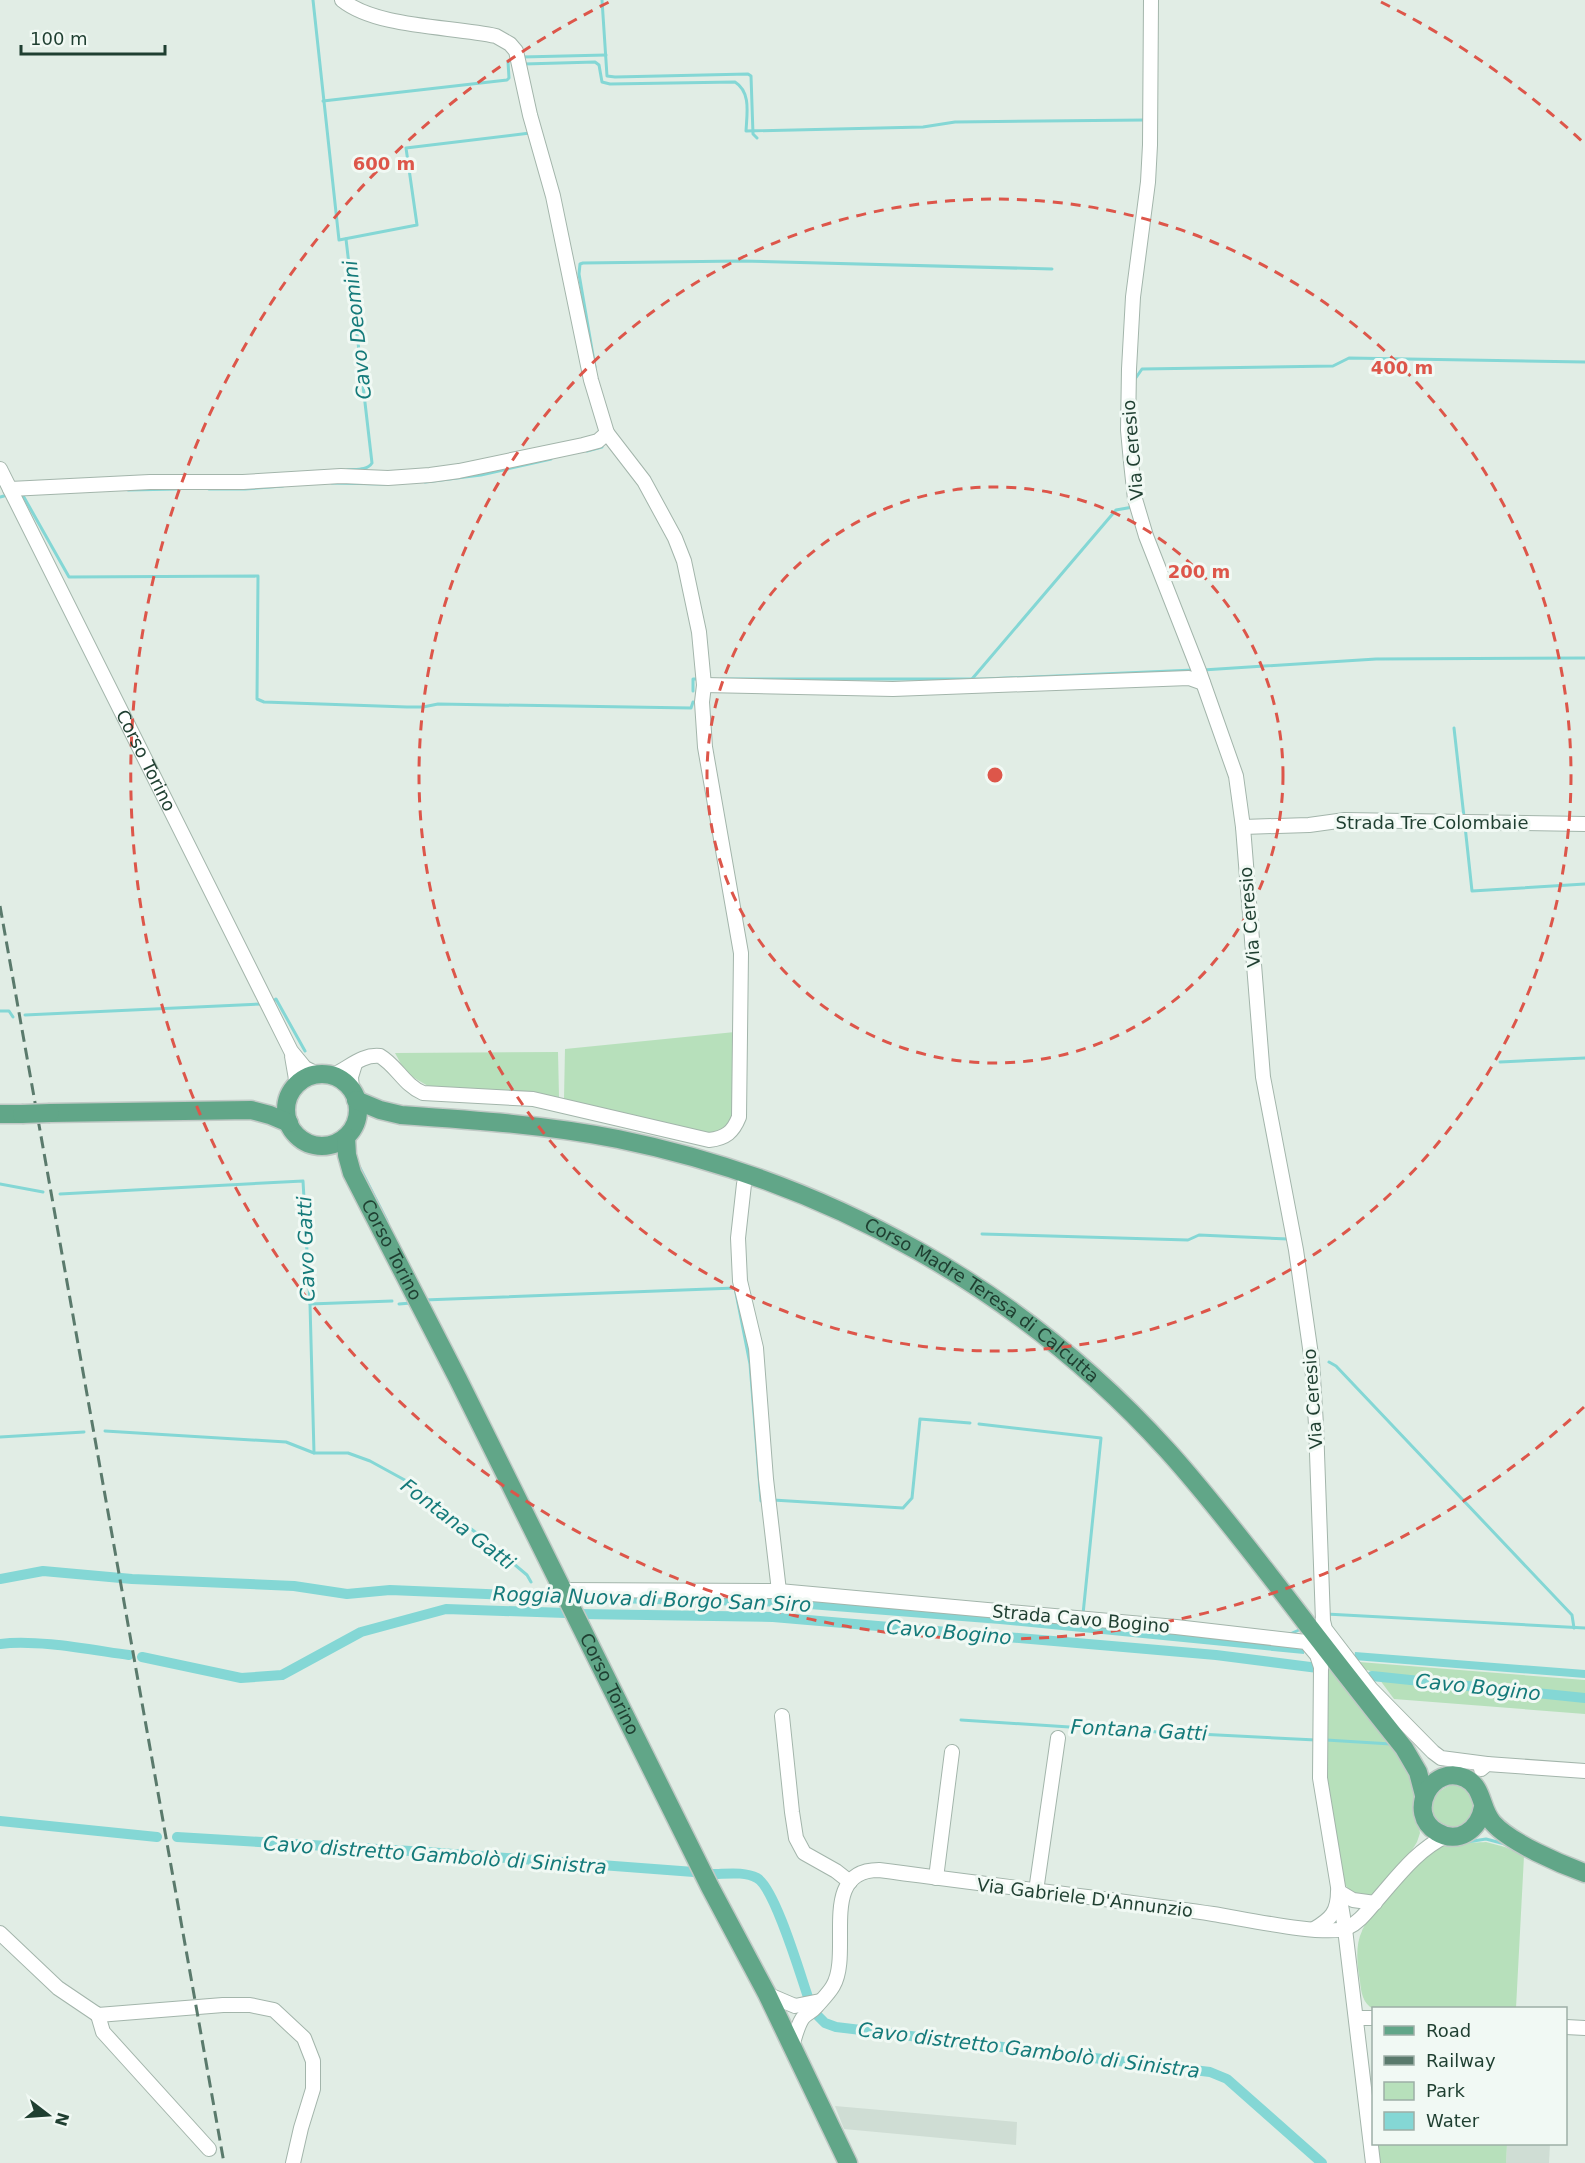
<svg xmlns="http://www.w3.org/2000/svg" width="1585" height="2163" font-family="'DejaVu Sans',sans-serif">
	<rect width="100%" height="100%" fill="#e1ede5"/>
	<!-- built -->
	<g fill="#cfddd4">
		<path d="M835,2106L1017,2122L1016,2145L844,2129Z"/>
		<path d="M1507,2144H1550L1549,2163H1506Z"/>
	</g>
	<!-- green -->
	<g fill="#b7e0bb">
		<path d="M735,1032V1113L729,1128L713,1135L564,1099L565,1049Z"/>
		<path d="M558,1052L559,1097L433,1089L406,1073L395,1053Z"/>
		<path d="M1359,1662L1585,1680V1714L1394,1699L1374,1672L1363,1669Z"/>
		<path d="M1326,1664L1408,1768L1415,1790V1807L1420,1833L1417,1842C1411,1853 1383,1888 1373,1894C1361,1900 1350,1894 1345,1884L1326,1775Z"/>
		<path d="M1455,1784C1469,1786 1472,1795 1477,1808L1465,1827L1447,1829C1444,1826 1439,1823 1435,1820C1421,1804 1440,1787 1455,1784Z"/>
		<path d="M1486,1842L1505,1847L1524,1856L1516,2008L1373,2009C1363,2003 1361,1993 1360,1981C1357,1965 1355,1945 1362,1931C1369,1914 1416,1859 1431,1849C1443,1842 1472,1843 1486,1842Z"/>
		<path d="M1377,2144H1507L1506,2163H1379Z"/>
	</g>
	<!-- water -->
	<g fill="#84d7d5">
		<path d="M784,1598L1304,1646V1654L1000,1624L784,1607Z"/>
		<path d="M1355,1652L1585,1670V1678L1354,1660Z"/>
	</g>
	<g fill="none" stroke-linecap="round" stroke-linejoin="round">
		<!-- stream -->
		<g stroke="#84d7d5" stroke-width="3">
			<path d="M313,0L339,240L417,225L406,148L530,133"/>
			<path d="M602,0L607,76L615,77L748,74L751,76L753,134L757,138"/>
			<path d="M522,57L606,55"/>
			<path d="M524,64L595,62L599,65L602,82L610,84L735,82C751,92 747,113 746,131L923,127L955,122L1145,120"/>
			<path d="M323,101L507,80L509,78L508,62L514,58"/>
			<path d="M346,239L372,463C367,471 355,469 347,470"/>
			<path d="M595,367L579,274L580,264L583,263L741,261L1052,269"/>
			<path d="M1135,379L1142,369L1333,366L1349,358L1585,362"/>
			<path d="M587,451L602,447"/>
			<path d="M425,482L481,475L551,459"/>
			<path d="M332,483L385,484"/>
			<path d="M209,489H245L283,486"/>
			<path d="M128,490L179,489"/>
			<path d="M21,492L69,577L258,576L257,699L264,702L407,707H423L438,704L691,708L693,702"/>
			<path d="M0,497L4,496"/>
			<path d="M1203,670L1376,659L1585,658"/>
			<path d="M721,679H984L1194,670"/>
			<path d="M972,679L1116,510L1133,507"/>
			<path d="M693,691V679H697"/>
			<path d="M1454,728L1464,817"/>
			<path d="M1465,826L1472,891L1585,884"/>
			<path d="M272,1002L276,999L305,1051"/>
			<path d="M0,1011H9L13,1017"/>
			<path d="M25,1015L262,1004"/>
			<path d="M1500,1062L1585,1058"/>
			<path d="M359,1166L387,1221"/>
			<path d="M0,1184L43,1192"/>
			<path d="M60,1194L303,1181L310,1304L314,1453"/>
			<path d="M982,1234L1188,1240L1199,1235L1288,1239"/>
			<path d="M424,1300L735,1288L750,1364L761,1501L765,1500"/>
			<path d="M310,1304L392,1301"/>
			<path d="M399,1304L411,1303"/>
			<path d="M1329,1362L1336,1366L1572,1615L1574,1628"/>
			<path d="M979,1424L1101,1438L1083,1614"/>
			<path d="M105,1431L286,1442L314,1453H348L370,1461L412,1484L483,1538L527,1575L531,1582"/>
			<path d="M0,1437L84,1432"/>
			<path d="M773,1500L903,1508L912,1498L920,1419L970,1423"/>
			<path d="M531,1591H555"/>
			<path d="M1326,1614L1585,1628"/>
			<path d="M1290,1634L1299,1630"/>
			<path d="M961,1720L1100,1729L1316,1740"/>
			<path d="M1326,1740L1391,1744"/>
			<path d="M1467,1842L1486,1839L1505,1844L1539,1863"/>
		</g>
		<!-- canal -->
		<g stroke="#84d7d5" stroke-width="10">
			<path d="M0,1579L43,1571L132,1579L294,1586L347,1594L390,1590L558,1597L796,1602"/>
			<path d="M579,1614L773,1617L1216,1655L1318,1668"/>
			<path d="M0,1644C36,1639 92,1650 129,1655"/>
			<path d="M142,1657L241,1678L282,1675L361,1632L446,1609L566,1613"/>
			<path d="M1372,1676L1585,1698"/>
			<path d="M0,1821L157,1837"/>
			<path d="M177,1837L427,1852L694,1872"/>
			<path d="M711,1874C726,1874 744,1871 757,1878C775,1888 800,1974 808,1997"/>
			<path d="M816,2014L825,2023L836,2027L1210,2072L1227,2079L1322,2163"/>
		</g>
		<!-- minor casing -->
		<g stroke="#a3b5ab" stroke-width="16">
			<g id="minor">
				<path d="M1151,0L1150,145L1148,182L1133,297L1129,369L1128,430L1131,462L1135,499L1146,536L1199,671L1236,776L1243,827L1263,1077L1296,1250L1312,1362L1316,1425L1323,1621L1325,1629L1371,1689L1433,1752L1441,1758L1487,1764"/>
				<path id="s1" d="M0,469L291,1051L305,1068L319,1075"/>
				<path d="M10,489L150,482H243L341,476L388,478L430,475L459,471L583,445L598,441L607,433L591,380L553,196L530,115L516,51L510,44L496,36C451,26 377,28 342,0"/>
				<path d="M704,685L893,689L1189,678L1203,683"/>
				<path d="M1243,827L1309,825L1345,820L1585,824"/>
				<path d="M292,1056L297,1085"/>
				<path d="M331,1076C348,1069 361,1054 380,1056C397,1066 404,1085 423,1093L533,1099L709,1140C726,1138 733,1132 739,1117L741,953L705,747L702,702L704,685L699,632L684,561L675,538L644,481L607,433"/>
				<path d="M352,1091L351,1077L355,1064"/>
				<path d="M744,1184L738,1238L740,1281L756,1348L766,1479L779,1591"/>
				<path d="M562,1590L779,1591L1176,1627L1306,1642L1317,1655L1321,1667L1320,1778L1345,1929L1373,2163"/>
				<path d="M782,1716L792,1812L796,1838L804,1853L836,1871L850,1882"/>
				<path d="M1481,1769L1487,1764L1585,1771"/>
				<path d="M936,1878L952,1752"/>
				<path d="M1036,1891L1058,1738"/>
				<path d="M1314,1929C1331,1919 1338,1912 1338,1891L1353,1900L1375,1903"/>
				<path d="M0,1933L58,1988L98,2015L223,2005H250L274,2010L304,2038L313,2061V2089L301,2128L293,2163"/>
				<path d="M767,1994L795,2006L820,2001"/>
				<path d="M98,2015L103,2032L209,2149"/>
				<path d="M1357,2018H1374"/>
				<path d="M1566,2027L1585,2028"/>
				<path d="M792,2046C795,2037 797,2027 802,2019C805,2014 812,2012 816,2007C821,2001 829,1993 833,1986C853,1952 817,1870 879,1870C990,1885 1102,1898 1213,1914C1240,1918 1326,1937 1347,1928C1360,1922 1368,1910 1377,1900C1398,1876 1417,1850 1446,1836"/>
			</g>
		</g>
		<!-- major casing -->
		<g stroke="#c0c9c5" stroke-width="21">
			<g id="major">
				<circle cx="322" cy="1110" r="36"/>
				<path id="s2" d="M356,1100L380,1110L401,1115C474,1120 547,1125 618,1139C830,1182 1022,1290 1167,1450C1206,1493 1242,1540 1277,1585C1319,1640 1361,1694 1404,1748L1418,1772L1424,1795"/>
				<path d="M50,1113L251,1110L270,1115L289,1123"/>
				<path d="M0,1114H22"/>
				<path id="s3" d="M346,1137L347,1155L352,1173L458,1379L710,1887L767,1994L848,2163"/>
				<path d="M1483,1807C1479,1830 1458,1845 1437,1832C1405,1813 1432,1763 1465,1778C1484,1787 1480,1809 1493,1823C1511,1843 1560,1864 1585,1873"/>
			</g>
		</g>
		<!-- minor -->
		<use href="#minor" stroke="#fff" stroke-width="14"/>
		<!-- major -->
		<use href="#major" stroke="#61a688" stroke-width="18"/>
		<!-- rail -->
		<path stroke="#5a7a6c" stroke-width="3" stroke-dasharray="12 6" stroke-linecap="butt" d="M0,906L224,2163"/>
		<!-- major-bridge casing -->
		<g stroke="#c0c9c5" stroke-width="21" stroke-linecap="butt">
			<path id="major-bridge" d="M22,1114L50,1113"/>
		</g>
		<!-- major-bridge -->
		<use href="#major-bridge" stroke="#61a688" stroke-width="18"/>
	</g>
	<!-- distance rings -->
	<g fill="none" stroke="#dd564a" stroke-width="3" stroke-dasharray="10 8">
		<circle cx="995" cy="775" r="288"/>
		<circle cx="995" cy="775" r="576"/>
		<path d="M1584 1407A864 864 0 1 1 609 2M1381 2A864 864 0 0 1 1584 143"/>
	</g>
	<g text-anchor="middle" stroke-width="6" stroke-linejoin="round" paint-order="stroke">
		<!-- street labels -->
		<g font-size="18" fill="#1f3f31" stroke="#f1f9f4">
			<text transform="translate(1133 450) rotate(-95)" y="6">Via Ceresio</text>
			<text dy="6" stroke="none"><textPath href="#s1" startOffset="326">Corso Torino</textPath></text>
			<text x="1432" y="829">Strada Tre Colombaie</text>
			<text transform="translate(1250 917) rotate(-95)" y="6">Via Ceresio</text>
			<text dy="6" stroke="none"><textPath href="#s3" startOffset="123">Corso Torino</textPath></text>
			<text dy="6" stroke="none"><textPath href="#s2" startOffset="668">Corso Madre Teresa di Calcutta</textPath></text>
			<text transform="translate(1313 1399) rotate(-94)" y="6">Via Ceresio</text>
			<text transform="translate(1081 1619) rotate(5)" y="6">Strada Cavo Bogino</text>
			<text dy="6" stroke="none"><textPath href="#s3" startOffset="609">Corso Torino</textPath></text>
			<text transform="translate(1085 1898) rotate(7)" y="6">Via Gabriele D'Annunzio</text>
		</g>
		<!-- water labels -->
		<g font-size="20" font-style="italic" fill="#147a7a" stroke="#f1f9f4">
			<text transform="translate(357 330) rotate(-96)" y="7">Cavo Deomini</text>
			<text transform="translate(306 1249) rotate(-92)" y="7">Cavo Gatti</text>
			<text transform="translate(458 1524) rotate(37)" y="7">Fontana Gatti</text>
			<text transform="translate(652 1599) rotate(2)" y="7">Roggia Nuova di Borgo San Siro</text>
			<text transform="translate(949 1632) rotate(5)" y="7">Cavo Bogino</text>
			<text transform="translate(1478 1687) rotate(6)" y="7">Cavo Bogino</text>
			<text transform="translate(1139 1730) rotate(3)" y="7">Fontana Gatti</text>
			<text transform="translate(435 1855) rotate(4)" y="7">Cavo distretto Gambolò di Sinistra</text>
			<text transform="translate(1029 2050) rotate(7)" y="7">Cavo distretto Gambolò di Sinistra</text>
		</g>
	</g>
	<circle cx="995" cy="775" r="9" fill="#dd564a" stroke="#f1f9f4" stroke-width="3"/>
	<g font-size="18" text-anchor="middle" font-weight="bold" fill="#dd564a" stroke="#f1f9f4" stroke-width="6" stroke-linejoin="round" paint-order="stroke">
		<text x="384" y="170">600 m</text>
		<text x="1402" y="374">400 m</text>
		<text x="1199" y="578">200 m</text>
	</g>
	<!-- legend -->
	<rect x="1372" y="2007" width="195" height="138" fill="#f1f9f4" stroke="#9dafa6" stroke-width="1.5"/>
	<rect x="1384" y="2026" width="30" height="9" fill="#61a688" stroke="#9dafa6" stroke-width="1.5"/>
	<text x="1426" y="2037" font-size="18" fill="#1f3f31">Road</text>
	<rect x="1384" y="2056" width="30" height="9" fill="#5a7a6c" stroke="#9dafa6" stroke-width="1.5"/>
	<text x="1426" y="2067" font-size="18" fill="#1f3f31">Railway</text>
	<rect x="1384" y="2082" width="30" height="18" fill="#b7e0bb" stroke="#9dafa6" stroke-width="1.5"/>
	<text x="1426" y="2097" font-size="18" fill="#1f3f31">Park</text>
	<rect x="1384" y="2112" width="30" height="18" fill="#84d7d5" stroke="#9dafa6" stroke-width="1.5"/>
	<text x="1426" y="2127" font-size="18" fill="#1f3f31">Water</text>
	<!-- north arrow -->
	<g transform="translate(48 2115) rotate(107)" stroke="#f1f9f4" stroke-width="4.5" paint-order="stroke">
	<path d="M0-4.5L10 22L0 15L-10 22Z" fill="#1f3f31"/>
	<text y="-9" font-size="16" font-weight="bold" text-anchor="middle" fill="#1f3f31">N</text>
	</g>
	<!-- scale -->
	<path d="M21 45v9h144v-9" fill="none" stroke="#1f3f31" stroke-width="3"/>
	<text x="30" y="45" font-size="18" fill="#1f3f31" stroke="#f1f9f4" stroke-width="4.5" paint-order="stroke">100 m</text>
</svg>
